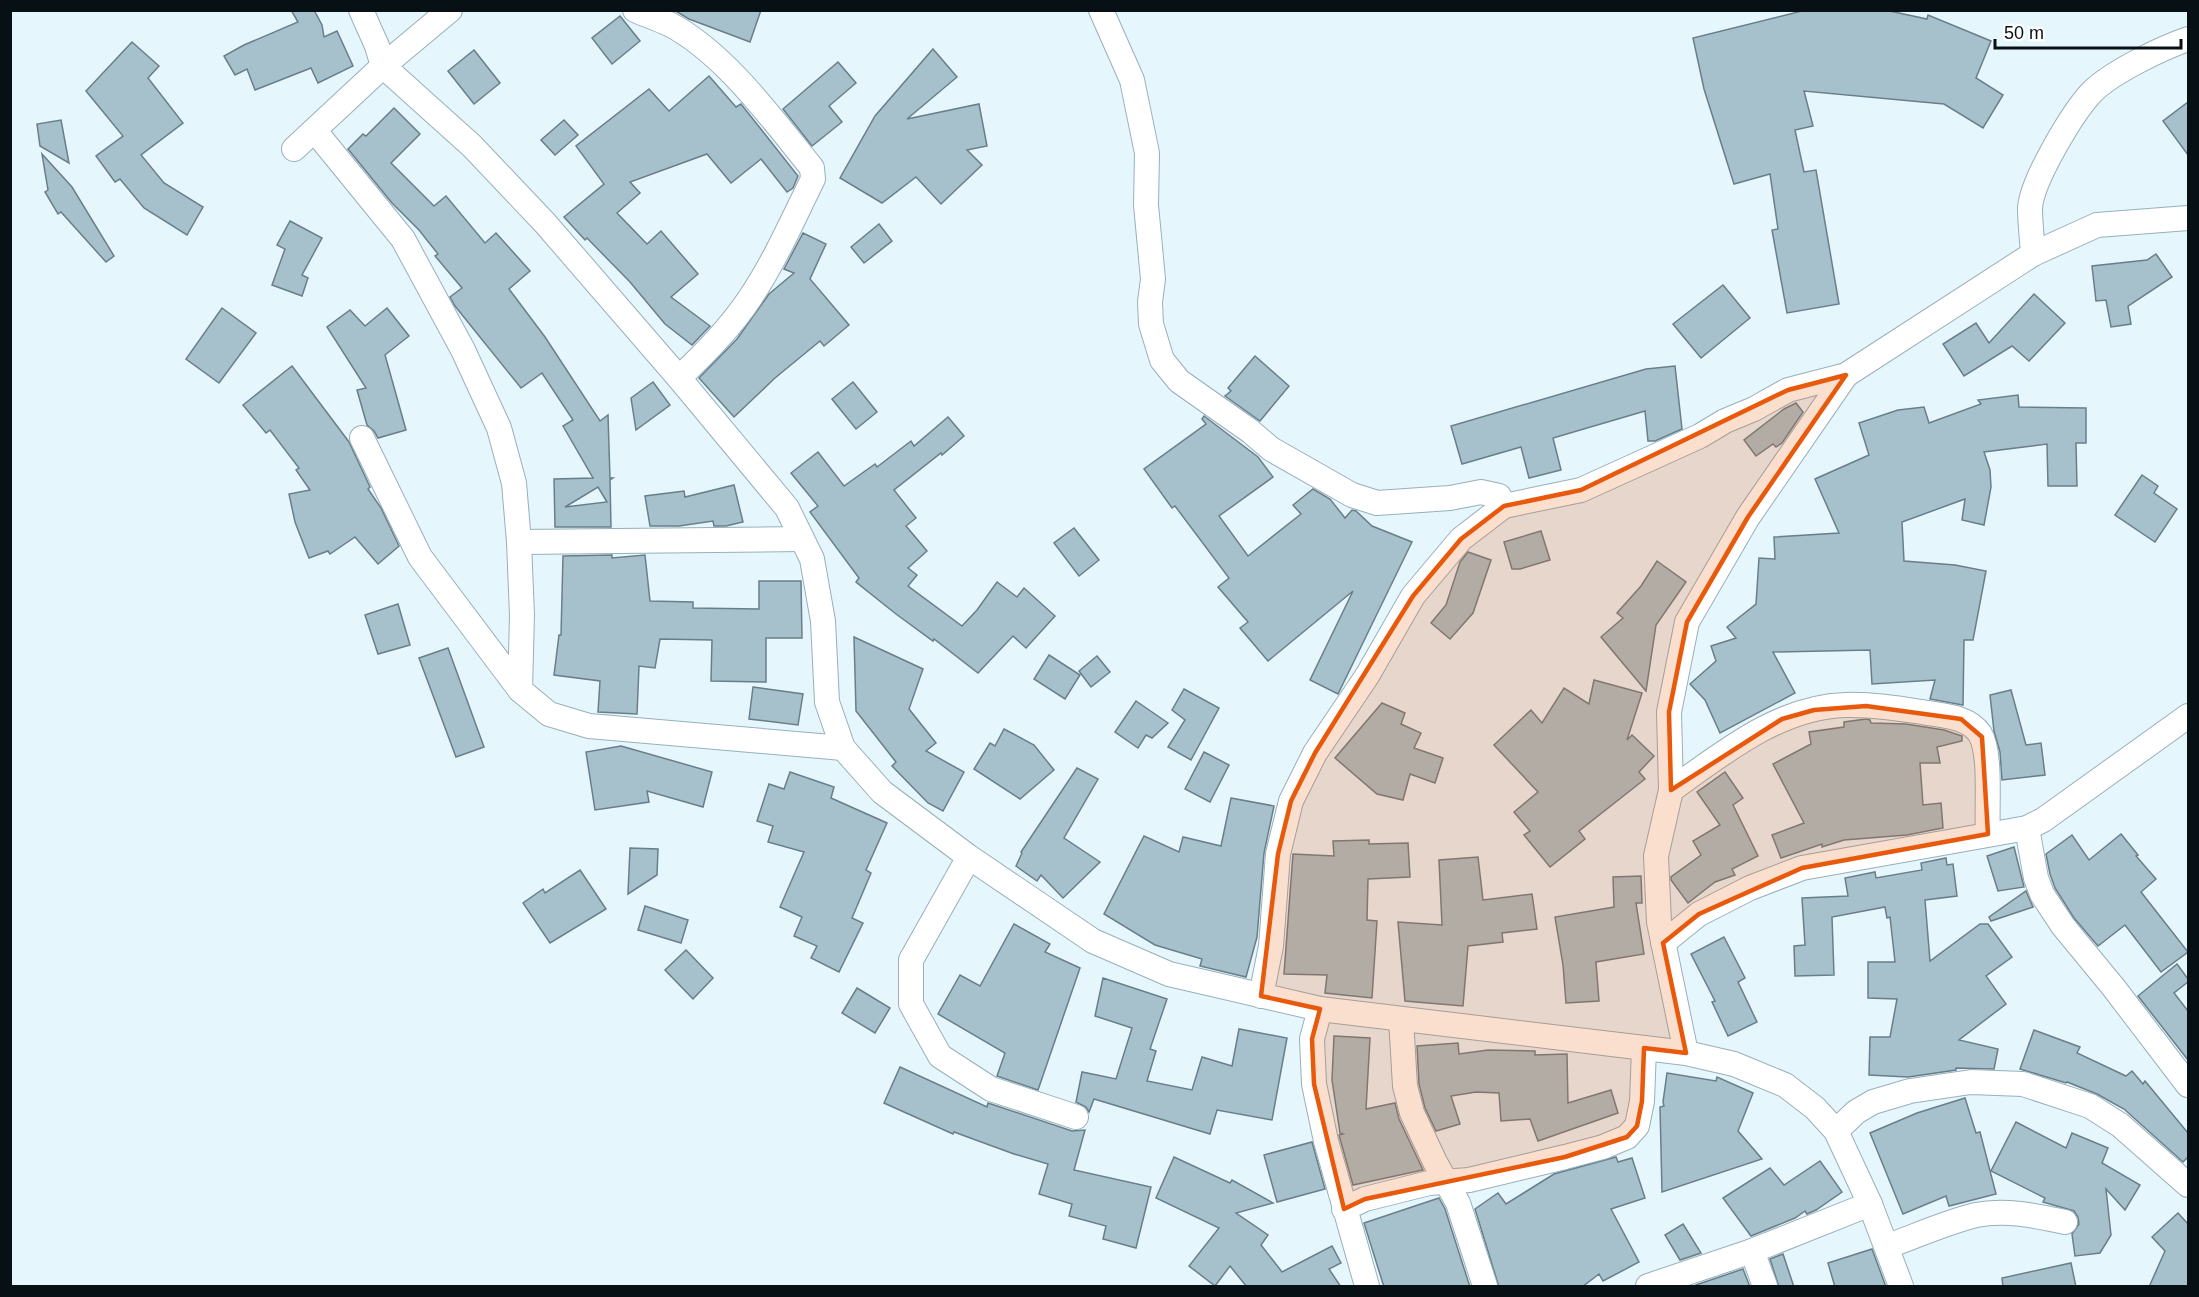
<svg xmlns="http://www.w3.org/2000/svg" width="2199" height="1297" font-family="Arial,sans-serif">
	<rect width="100%" height="100%" fill="#e6f6fd"/>
	<!-- building -->
	<g fill="#a7c1cc" stroke="#687f8a" stroke-width="1.5" fill-rule="evenodd">
		<path d="M291,10H314L322,25L324,37L337,31L353,66L318,83L311,68L255,90L247,69L235,75L224,56L244,45L298,22Z"/>
		<path d="M674,10H761L750,42L689,19Z"/>
		<path d="M1806,10H1885L1927,19L1928,15L1991,41L1976,78L2003,95L1983,128L1944,104L1804,91L1813,126L1795,130L1804,172L1816,170L1839,304L1787,313L1772,230L1778,229L1770,174L1734,184L1704,89L1693,38Z"/>
		<path d="M620,16L640,41L612,64L592,38Z"/>
		<path d="M132,42L159,66L148,78L183,123L141,155L164,183L203,207L187,235L144,208L120,179L115,182L96,156L123,136L86,91Z"/>
		<path d="M933,49L957,77L907,119L979,104L987,146L967,150L982,165L941,204L916,177L882,203L840,178L875,116Z"/>
		<path d="M474,50L500,83L474,104L448,71Z"/>
		<path d="M838,62L856,83L829,106L842,122L812,146L783,109Z"/>
		<path d="M709,76L736,107L741,104L798,176L793,188L787,192L761,159L731,183L707,154L630,182L640,193L617,213L647,244L661,231L698,274L671,297L710,326L692,345L665,324L630,282L587,238L585,240L564,217L604,184L576,146L649,89L669,111Z"/>
		<path d="M2188,102V155L2163,121Z"/>
		<path d="M394,108L420,134L391,163L434,206L446,196L485,243L496,233L530,271L509,289L545,337L600,421L608,415L610,478H613L610,480L611,527H555L554,479L593,478L563,426L573,420L542,373L521,388L455,306L450,297L462,288L435,256L438,254L419,230L392,203L348,149L363,134L366,136ZM598,487L607,502L565,507Z"/>
		<path d="M61,120L69,163L40,146L37,124Z"/>
		<path d="M564,120L578,135L555,155L541,140Z"/>
		<path d="M42,154L72,187L114,256L106,262L61,212L58,214L45,192L48,190Z"/>
		<path d="M290,221L322,238L302,275L308,278L302,296L272,285L285,249L277,245Z"/>
		<path d="M879,224L892,241L864,263L851,247Z"/>
		<path d="M803,233L826,244L810,279L849,325L824,346L820,341L775,378L734,417L699,378L737,339L769,294L794,273L784,269Z"/>
		<path d="M2156,254L2172,277L2128,306L2131,324L2111,327L2106,300L2096,301L2092,266L2147,260Z"/>
		<path d="M1723,285L1750,318L1701,358L1673,324Z"/>
		<path d="M2034,294L2065,323L2029,361L2012,346L1964,376L1943,344L1976,323L1989,343Z"/>
		<path d="M222,308L256,333L219,383L186,359Z"/>
		<path d="M387,308L409,336L385,355L406,430L378,438L374,431L367,425L357,390L366,388L327,327L350,310L365,326Z"/>
		<path d="M1255,356L1289,386L1260,421L1225,396L1231,391L1228,388Z"/>
		<path d="M292,366L349,442L370,487L368,489L381,508L399,546L378,564L355,537L330,554L328,551L309,558L295,522L289,494L310,490L296,470L299,468L270,430L266,433L243,405Z"/>
		<path d="M1675,366L1682,429L1655,441H1648L1645,411L1553,438L1561,470L1529,478L1521,447L1462,464L1451,426L1646,369Z"/>
		<path d="M653,382L670,405L636,430L631,398Z"/>
		<path d="M853,382L877,412L856,429L832,399Z"/>
		<path d="M2018,395L2019,407L2086,408V443H2076L2077,486H2048L2047,444L1984,452L1990,470L1991,487L1984,525L1962,520L1965,499L1902,522L1904,561L1955,565L1986,571L1973,640H1964L1963,705L1930,699L1935,680L1872,684L1870,650L1773,652L1795,693L1720,733L1705,700L1690,684L1716,661L1711,646L1736,638L1727,627L1756,604L1759,558L1775,559L1774,537L1839,533L1815,479L1869,455L1859,423L1898,410L1924,407L1929,423L1981,404L1978,400Z"/>
		<path d="M1796,403L1803,412L1782,443L1776,447L1773,444L1756,456L1744,440L1784,409Z"/>
		<path d="M1204,416L1258,457L1273,477L1219,516L1248,556L1301,514L1293,505L1313,489L1330,499L1345,518L1352,510L1356,511L1372,526L1412,542L1338,694L1310,680L1353,591L1268,661L1240,628L1248,622L1218,587L1229,578L1175,506L1172,508L1144,469L1206,424L1202,419Z"/>
		<path d="M948,417L964,436L942,455L941,453L894,490L916,518L906,526L927,551L908,568L917,575L908,586L962,626L977,610L997,582L1017,597L1024,588L1055,616L1026,648L1013,636L978,673L934,639L933,641L896,614L856,582L859,578L810,512L818,506L791,473L818,452L844,486L875,464L877,467L911,441L914,446Z"/>
		<path d="M2142,475L2158,486L2154,493L2177,509L2155,542L2115,515Z"/>
		<path d="M734,485L743,522L726,526H714L713,521L679,526H650L645,496L684,491L685,497Z"/>
		<path d="M1074,528L1099,560L1079,576L1054,543Z"/>
		<path d="M1541,531L1550,560L1520,569H1512L1504,542Z"/>
		<path d="M1468,552L1491,560L1473,613L1450,639L1431,623L1446,605L1460,562Z"/>
		<path d="M612,555V558L645,555L650,601L693,602V608L759,609V581H801L802,638H766V682L711,681L712,640L660,639L655,668L639,666L637,714L598,712L600,681L554,675L559,635H561L563,556Z"/>
		<path d="M1657,561L1686,582L1656,625L1646,691L1601,637L1623,618L1617,613L1641,586Z"/>
		<path d="M398,604L410,645L378,654L365,615Z"/>
		<path d="M854,637L923,669L909,709L936,743L926,751L964,772L943,811L928,803L892,766L896,762L856,711Z"/>
		<path d="M448,648L484,747L456,757L419,658Z"/>
		<path d="M1049,655L1080,675L1065,699L1034,679Z"/>
		<path d="M1097,656L1110,672L1091,687L1079,671Z"/>
		<path d="M1594,680L1642,693L1627,740L1632,735L1654,756L1639,772L1645,779L1579,831L1585,839L1550,867L1524,835L1530,831L1514,812L1538,792L1494,745L1531,710L1542,723L1564,688L1589,704Z"/>
		<path d="M753,687L803,694L798,725L749,719Z"/>
		<path d="M1184,689L1219,708L1191,760L1168,747L1185,720L1172,710Z"/>
		<path d="M2011,690L2026,745L2041,743L2045,775L2002,780L2000,752L1994,731L1990,695Z"/>
		<path d="M1136,701L1168,723L1152,738L1146,735L1138,748L1115,732Z"/>
		<path d="M1382,703L1405,713L1401,724L1421,733L1414,748L1443,758L1435,783L1410,774L1403,800L1377,794L1335,758Z"/>
		<path d="M1866,719L1870,720L1871,723L1906,724L1944,730L1962,736V741L1937,747L1940,763H1920L1923,805L1941,803L1943,828L1907,835L1844,840L1822,847V844L1781,858L1772,835L1804,823L1773,764L1811,744L1809,732L1844,727V722Z"/>
		<path d="M1004,729L1034,745L1054,770L1020,799L974,769L990,743L995,746Z"/>
		<path d="M621,746L712,772L703,807L647,791L649,802L595,810L586,752Z"/>
		<path d="M1204,752L1229,765L1210,802L1185,789Z"/>
		<path d="M1077,768L1098,779L1064,838L1100,862L1063,898L1041,875L1037,881L1016,866L1022,853L1021,852Z"/>
		<path d="M790,772L834,787L831,798L887,823L866,870L871,873L852,918L863,923L839,972L811,958L817,946L794,936L802,917L780,907L804,852L768,842L773,826L757,821L769,784L784,789Z"/>
		<path d="M1725,772L1743,798L1733,805L1758,856L1732,869L1735,875L1715,882L1688,903L1671,880V877L1701,855L1693,841L1720,825L1697,792Z"/>
		<path d="M1231,798L1274,806L1264,853L1257,937L1246,977L1200,966L1202,959L1155,945L1104,914L1144,836L1179,852L1183,837L1221,846Z"/>
		<path d="M2121,834L2138,855L2136,856L2156,879L2141,892L2188,952L2161,972L2125,925L2098,946L2074,918L2055,888L2050,874L2046,854L2072,835L2089,860Z"/>
		<path d="M1369,840V844L1408,843L1410,877L1368,879L1367,920L1377,921L1372,998L1325,993L1327,975L1284,974L1293,854L1334,856L1333,841Z"/>
		<path d="M2014,847L2024,887L1998,891L1987,856Z"/>
		<path d="M630,848L658,849L657,875L628,894Z"/>
		<path d="M1478,857L1483,900L1532,894L1537,929L1502,933L1503,942L1468,946L1463,1006L1405,1001L1398,922L1442,925L1439,860Z"/>
		<path d="M1946,858L1947,865L1953,864L1957,896L1925,900L1930,961L1980,924H1988L2012,957L1986,976L2006,1004L1959,1040L1998,1049L1994,1069L1956,1068V1070L1908,1077L1869,1075L1870,1037H1890L1897,999L1868,998V962H1895L1890,917L1887,918L1885,907L1832,917L1834,975L1795,976L1794,946L1805,945L1802,898L1848,896L1845,878L1875,872L1876,878L1922,870L1921,863Z"/>
		<path d="M580,870L606,909L550,943L523,903L543,889L545,893Z"/>
		<path d="M1641,876L1642,903H1636L1644,954L1596,962L1599,1001L1566,1003L1563,965L1555,917L1614,907L1613,877Z"/>
		<path d="M2026,891L2033,907L1991,921L1989,917Z"/>
		<path d="M645,906L688,920L681,943L638,930Z"/>
		<path d="M1014,924L1050,944L1045,952L1080,968L1038,1090L997,1076L1005,1053L938,1014L960,975L980,986Z"/>
		<path d="M1724,937L1745,978L1738,982L1757,1022L1728,1036L1712,1002L1715,1001L1691,954Z"/>
		<path d="M686,950L713,978L693,999L665,970Z"/>
		<path d="M2177,964L2188,979V982L2174,993L2188,1011V1060L2138,996Z"/>
		<path d="M1103,978L1167,999L1150,1049L1156,1051L1147,1081L1192,1090L1202,1057L1232,1066L1239,1029L1287,1038L1272,1120L1217,1110L1210,1134L1094,1099L1089,1112L1086,1107L1076,1102L1082,1072L1116,1079L1132,1028L1095,1016Z"/>
		<path d="M857,988L890,1008L875,1033L842,1013Z"/>
		<path d="M2034,1030L2080,1047L2077,1053L2126,1076L2132,1071L2143,1084L2145,1081L2188,1133V1157L2183,1162L2124,1109L2097,1094L2067,1082L2066,1083L2020,1069Z"/>
		<path d="M1334,1036L1370,1038L1366,1109L1395,1103L1399,1119L1423,1170L1353,1185L1339,1135L1343,1134L1340,1133L1332,1080Z"/>
		<path d="M1458,1043L1459,1054L1488,1050L1535,1051V1055L1567,1054L1568,1103L1611,1090L1618,1113L1538,1141L1530,1119L1501,1121L1499,1093L1476,1092L1451,1096L1460,1124L1436,1131L1425,1108L1419,1084L1417,1046Z"/>
		<path d="M900,1067L987,1107L988,1103L1072,1131L1085,1130L1074,1170L1151,1187L1136,1248L1103,1239L1106,1226L1069,1216L1072,1204L1039,1194L1048,1164L1014,1154L954,1132L953,1134L884,1103Z"/>
		<path d="M1667,1073L1716,1081L1717,1077L1753,1093L1738,1131L1762,1159L1662,1192L1660,1107L1664,1106L1663,1102Z"/>
		<path d="M1965,1098L1976,1133L1980,1132L1996,1194L1949,1206L1946,1196L1903,1214L1870,1133L1917,1113Z"/>
		<path d="M2016,1122L2066,1148L2072,1133L2108,1148L2102,1163L2140,1185L2125,1210L2106,1189L2111,1235L2100,1253L2075,1256L2072,1234L2079,1224L2078,1217L2074,1211L2043,1202L2045,1198L1991,1171Z"/>
		<path d="M1312,1142L1325,1189L1277,1202L1264,1155Z"/>
		<path d="M1174,1157L1230,1183L1232,1180L1273,1203L1236,1213L1268,1235L1261,1245L1282,1272L1332,1246L1341,1263L1329,1269L1341,1287H1247L1230,1266L1215,1286L1189,1266L1219,1228L1156,1198Z"/>
		<path d="M1616,1157L1618,1162L1632,1158L1645,1198L1611,1209L1639,1262L1603,1281L1599,1274L1582,1287H1499L1475,1209L1498,1193L1506,1204L1554,1174Z"/>
		<path d="M1820,1161L1842,1192L1816,1210L1807,1214L1805,1211L1795,1218L1751,1236L1723,1198L1770,1168L1784,1185Z"/>
		<path d="M1439,1198L1445,1209L1470,1287H1384L1364,1223Z"/>
		<path d="M2178,1213L2188,1224V1287H2149L2165,1251L2152,1237Z"/>
		<path d="M1683,1224L1701,1253L1680,1260L1665,1235Z"/>
		<path d="M1872,1249L1886,1287H1835L1828,1263Z"/>
		<path d="M1783,1254L1794,1287H1779L1770,1259Z"/>
		<path d="M2071,1263L2076,1287H2003L2002,1278Z"/>
		<path d="M1743,1269L1750,1287H1694L1696,1285Z"/>
	</g>
	<g fill="none" stroke-linecap="round" stroke-linejoin="round">
		<!-- street casing -->
		<g stroke="#97b0bb" stroke-width="26">
			<g id="street">
				<path d="M361,10L377,46L383,66L450,10"/>
				<path d="M635,10C646,15 658,19 669,24C724,52 773,120 812,168L813,179C793,219 775,261 750,298C731,327 705,353 679,378"/>
				<path d="M1101,10L1132,80L1147,153L1146,205L1153,279L1150,302L1151,324L1162,360L1179,381L1250,431L1271,449L1352,495L1377,503L1450,498L1481,492L1499,496L1504,506"/>
				<path d="M315,131L403,239L463,350L499,428L514,483L519,542L522,615L520,690"/>
				<path d="M294,149L383,66L472,146L545,223L679,378L787,508L812,559L823,621L827,702L843,748L882,792L969,857L1093,941L1169,974L1320,1009L1686,1053L1734,1064L1785,1085L1815,1108L1836,1131L1870,1204L1901,1286"/>
				<path d="M2033,254C2032,239 2030,223 2030,208C2032,180 2073,112 2092,92C2112,72 2162,48 2188,39"/>
				<path d="M362,438L420,557L520,690L549,714L589,726L843,748"/>
				<path d="M519,542L802,539"/>
				<path d="M1671,790C1723,753 1779,707 1845,705C1871,704 1897,708 1922,712C1943,716 1968,716 1980,734C1992,754 1986,809 1988,834"/>
				<path d="M2027,828L2036,878L2042,894L2063,926L2114,988L2188,1085"/>
				<path d="M969,857L911,960V1004L940,1056L991,1089L1076,1117"/>
				<path d="M1663,943L1699,914L1750,888L1802,868L2027,828L2043,820L2188,716"/>
				<path d="M1261,996L1271,946L1278,854L1291,801L1315,753L1367,676L1413,596L1461,539L1504,506L1581,490L1700,436L1725,421L1754,409L1788,390L1846,375L2033,254L2097,225L2188,218"/>
				<path d="M1320,1009L1312,1039L1314,1084L1326,1141L1367,1286"/>
				<path d="M1401,1019L1405,1086L1412,1113L1435,1162L1458,1203L1485,1286"/>
				<path d="M1686,1053L1659,922L1656,856L1671,790L1669,712L1687,622L1748,517L1846,375"/>
				<path d="M1836,1131L1856,1112L1873,1102L1910,1091L1971,1082L2023,1084L2090,1106L2120,1125L2188,1185"/>
				<path d="M1344,1209L1365,1199L1429,1183L1469,1180L1565,1157L1603,1147L1627,1137L1637,1126L1642,1101L1644,1048"/>
				<path d="M1888,1246C1916,1236 1947,1222 1976,1215C2005,1209 2037,1216 2065,1222"/>
				<path d="M1752,1251L1765,1286"/>
				<path d="M1648,1286L1752,1251L1870,1204"/>
			</g>
		</g>
		<!-- street -->
		<use href="#street" stroke="#fff" stroke-width="24"/>
	</g>
	<!-- marked area -->
	<path fill="#e8590c" fill-opacity="0.2" stroke="#e8590c" stroke-width="4.5" stroke-linejoin="round" d="M1846,375L1748,517L1687,622L1669,712L1671,790L1782,719L1814,710L1866,706L1961,719L1982,737L1988,834L1802,868L1699,914L1663,943L1686,1053L1644,1048L1642,1101L1637,1126L1627,1137L1565,1157L1365,1199L1344,1209L1314,1084L1312,1039L1320,1009L1261,996L1278,854L1291,801L1315,753L1413,596L1461,539L1504,506L1581,490L1788,390Z"/>
	<!-- border -->
	<rect width="2199" height="1297" fill="none" stroke="#071014" stroke-width="24"/>
	<!-- scale -->
	<path d="M1995 39v9h186v-9" fill="none" stroke="#071014" stroke-width="3"/>
	<text x="2004" y="39" font-size="18" fill="#071014" stroke="#ffffff" stroke-width="4.5" paint-order="stroke">50 m</text>
</svg>
